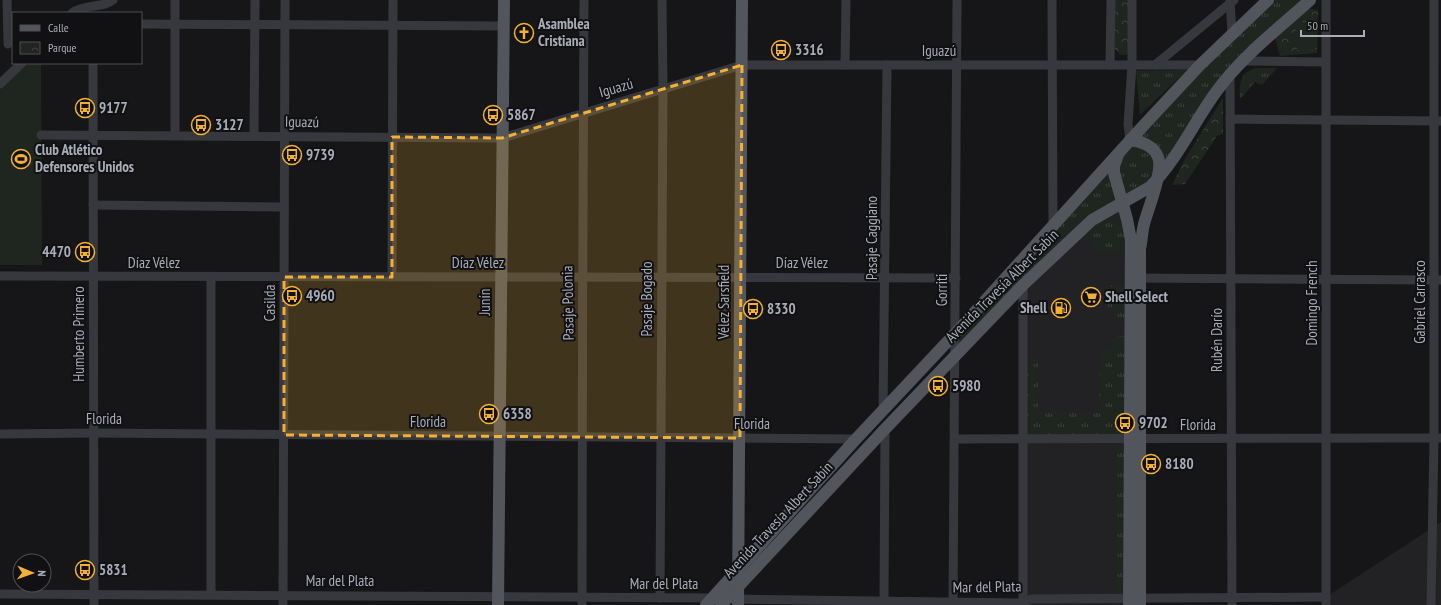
<svg xmlns="http://www.w3.org/2000/svg" width="1441" height="605" font-family="'PT Sans Narrow',sans-serif">
	<defs>
		<pattern id="grass-tufts" width="24" height="20" patternUnits="userSpaceOnUse"><rect width="24" height="20" fill="#1e261f"/><path d="M3 7l-1-3M5 7V3M7 7l1-3M15 17l-1-3M17 17v-4M19 17l1-3" fill="none" stroke="#3c433d"/></pattern>
		<pattern id="park-crowns" width="20" height="18" patternUnits="userSpaceOnUse"><rect width="20" height="18" fill="#1e261f"/><path d="M2 6a3 3 0 1 1 6 0M12 15a3 3 0 1 1 6 0" fill="none" stroke="#3c433d"/></pattern>
	</defs>
	<rect width="100%" height="100%" fill="#161618"/>
	<!-- built -->
	<g fill="#222225">
		<path d="M1122,202L1127,219L1129,605H1023V285Z"/>
		<path d="M1441,522V605H1326V597Z"/>
	</g>
	<!-- grass -->
	<g fill="url(#grass-tufts)">
		<path d="M1268,0H1310L1242,61L1167,167L1110,208L956,355L955,334Z"/>
		<path d="M1256,68H1277L1262,85L1255,82L1240,99C1239,84 1240,72 1256,68Z"/>
		<path d="M1187,70L1140,115L1136,71Z"/>
		<path d="M1105,219C1124,220 1125,235 1125,251L1100,254L1084,234Z"/>
		<path d="M1112,285H1125V318H1118L1107,307L1108,290Z"/>
		<path d="M1125,336V430L1120,436H1031L1026,429V360H1038V412L1099,413L1100,359H1102V349H1113V337Z"/>
		<path d="M1120,444L1125,450L1124,590L1122,593L1118,594L1116,592V445Z"/>
	</g>
	<!-- park -->
	<g fill="url(#park-crowns)">
		<path d="M1115,0H1130L1129,52L1127,55H1120L1115,49Z"/>
		<path d="M1307,8L1318,10L1317,53L1280,56L1275,38Z"/>
		<path d="M1223,98V134L1217,136L1185,184L1172,185L1186,157Z"/>
	</g>
	<!-- pitch -->
	<g fill="#1e261f">
		<path d="M1297,22H1314L1315,50H1297L1296,23Z"/>
		<path d="M15,63H41L42,265H0V77Z"/>
	</g>
	<g fill="none" stroke-linecap="round" stroke-linejoin="round">
		<!-- minor -->
		<g stroke="#37383d" stroke-width="9">
			<path d="M7,0L8,44"/>
			<path d="M1052,0L1053,226"/>
			<path d="M1230,0L1232,33"/>
			<path d="M1326,0V605"/>
			<path d="M72,13C84,4 104,8 113,0"/>
			<path d="M141,24L503,26"/>
			<path d="M1242,61L1326,62"/>
			<path d="M93,63L94,605"/>
			<path d="M845,65L846,0"/>
			<path d="M1110,65L1111,0"/>
			<path d="M1155,65L1234,0"/>
			<path d="M1230,74L1232,605"/>
			<path d="M0,84L22,63"/>
			<path d="M1230,119L1440,121"/>
			<path d="M41,135L502,138L742,65H1200"/>
			<path d="M175,135V0"/>
			<path d="M254,136L255,0"/>
			<path d="M1130,140L1128,124L1132,65V0"/>
			<path d="M93,205L284,207"/>
			<path d="M0,276L956,278"/>
			<path d="M392,277L393,0"/>
			<path d="M1134,278L1441,280"/>
			<path d="M1023,285V605"/>
			<path d="M883,412L887,65"/>
			<path d="M0,434L94,433L856,439"/>
			<path d="M955,439L1441,438"/>
			<path d="M0,594L715,598"/>
			<path d="M211,594V277"/>
			<path d="M660,598L663,89L662,0"/>
			<path d="M733,599L1023,603L1031,599L1326,597"/>
			<path d="M884,601L885,429"/>
			<path d="M283,605L285,0"/>
			<path d="M582,605C583,403 582,202 584,0"/>
			<path d="M953,605L957,0"/>
			<path d="M1431,605L1434,439V0"/>
		</g>
		<!-- major -->
		<g stroke="#53555c" stroke-width="12">
			<path d="M1130,140C1141,141 1154,146 1158,157C1164,170 1148,209 1144,224C1142,232 1142,240 1140,249V605"/>
			<path d="M1118,155L1114,166V173L1127,219L1131,240L1129,605"/>
			<path d="M498,605L504,0"/>
			<path d="M706,605L856,439L963,325L1144,125L1200,65L1268,0"/>
			<path d="M721,605L885,429L1023,285L1092,220L1150,187C1177,160 1194,122 1216,92C1241,57 1278,29 1310,0"/>
			<path d="M738,605L742,0"/>
		</g>
	</g>
	<!-- marked area -->
	<path fill="#f2b134" fill-opacity="0.2" stroke="#f2b134" stroke-width="3" stroke-dasharray="8 5" stroke-linejoin="round" d="M742,65L740,438L284,435V277H392V137L502,138Z"/>
	<!-- icons -->
	<defs>
		<g id="church-ring" transform="scale(1)"><circle r="9.5" fill="#111113" stroke="#f2b134" stroke-width="1.5"/><path d="M-1.2-6h2.4v3.5h3.3v2.4h-3.3V6h-2.4V-.1h-3.3v-2.4h3.3Z" fill="#f2b134"/></g>
		<g id="bus-ring" transform="scale(1)"><circle r="9.5" fill="#111113" stroke="#f2b134" stroke-width="1.5"/><path d="M-5-6H5V4H4V6H2V4H-2V6H-4V4H-5ZM-3.5-4V0h7V-4ZM-3.5 1.2v1.5H-2V1.2ZM2 1.2v1.5H3.5V1.2Z" fill="#f2b134"/></g>
		<g id="stadium-ring" transform="scale(1)"><circle r="9.5" fill="#111113" stroke="#f2b134" stroke-width="1.5"/><path d="M0-5a6.5 5 0 1 0 0 10a6.5 5 0 1 0 0-10ZM-3.5-1.8h7v3.6h-7Z" fill="#f2b134"/></g>
		<g id="supermarket-ring" transform="scale(1)"><circle r="9.5" fill="#111113" stroke="#f2b134" stroke-width="1.5"/><path d="M-6-5.5h2.5l.6 2H6L4.5 2H-2.5L-4.4-4H-6ZM-1.5 3.2a1.3 1.3 0 1 0 .1 0ZM3 3.2a1.3 1.3 0 1 0 .1 0Z" fill="#f2b134"/></g>
		<g id="fuel-ring" transform="scale(1)"><circle r="9.5" fill="#111113" stroke="#f2b134" stroke-width="1.5"/><path d="M-5.5-6h7V0h2V4h1.3V-2.5L3-4.5l.8-.8L6-3V5H2.5V1h-1V6h-7ZM-4.2-4.7v3.2H.2V-4.7Z" fill="#f2b134"/></g>
	</defs>
	<g fill-rule="evenodd">
		<use href="#church-ring" x="524" y="33"/>
		<use href="#bus-ring" x="781" y="50"/>
		<use href="#bus-ring" x="85" y="108"/>
		<use href="#bus-ring" x="493" y="115"/>
		<use href="#bus-ring" x="201" y="125"/>
		<use href="#bus-ring" x="292" y="155"/>
		<use href="#stadium-ring" x="21" y="159"/>
		<use href="#bus-ring" x="85" y="252"/>
		<use href="#bus-ring" x="292" y="296"/>
		<use href="#supermarket-ring" x="1091" y="297"/>
		<use href="#fuel-ring" x="1061" y="308"/>
		<use href="#bus-ring" x="753" y="309"/>
		<use href="#bus-ring" x="938" y="386"/>
		<use href="#bus-ring" x="489" y="414"/>
		<use href="#bus-ring" x="1125" y="423"/>
		<use href="#bus-ring" x="1151" y="464"/>
		<use href="#bus-ring" x="85" y="570"/>
	</g>
	<g text-anchor="middle" stroke-width="4" stroke-linejoin="round" paint-order="stroke">
		<!-- poi labels -->
		<g font-size="15" font-weight="bold" fill="#a8adb8" stroke="#111113" text-anchor="start">
			<text x="538" y="29">Asamblea<tspan x="538" dy="17">Cristiana</tspan></text>
			<text x="795" y="55">3316</text>
			<text x="99" y="113">9177</text>
			<text x="507" y="120">5867</text>
			<text x="215" y="130">3127</text>
			<text x="35" y="155">Club Atlético<tspan x="35" dy="17">Defensores Unidos</tspan></text>
			<text x="306" y="160">9739</text>
			<text x="71" y="257" text-anchor="end">4470</text>
			<text x="306" y="301">4960</text>
			<text x="1105" y="302">Shell Select</text>
			<text x="1047" y="313" text-anchor="end">Shell</text>
			<text x="767" y="314">8330</text>
			<text x="952" y="391">5980</text>
			<text x="503" y="419">6358</text>
			<text x="1139" y="428">9702</text>
			<text x="1165" y="469">8180</text>
			<text x="99" y="575">5831</text>
		</g>
		<!-- street labels -->
		<g font-size="15" fill="#a8adb8" stroke="#111113">
			<text x="939" y="56">Iguazú</text>
			<text transform="translate(616 88) rotate(-16)" y="5">Iguazú</text>
			<text transform="translate(302 122) rotate(1)" y="5">Iguazú</text>
			<text transform="translate(872 238) rotate(-90)" y="5">Pasaje Caggiano</text>
			<text x="154" y="268">Díaz Vélez</text>
			<text x="478" y="268">Díaz Vélez</text>
			<text x="802" y="268">Díaz Vélez</text>
			<text transform="translate(1002 286) rotate(-45)" y="5">Avenida Travesía Albert Sabin</text>
			<text transform="translate(942 290) rotate(-90)" y="5">Gorriti</text>
			<text transform="translate(647 299) rotate(-90)" y="5">Pasaje Bogado</text>
			<text transform="translate(485 302) rotate(-90)" y="5">Junín</text>
			<text transform="translate(724 302) rotate(-90)" y="5">Vélez Sarsfield</text>
			<text transform="translate(1420 302) rotate(-90)" y="5">Gabriel Carrasco</text>
			<text transform="translate(270 303) rotate(-90)" y="5">Casilda</text>
			<text transform="translate(568 303) rotate(-91)" y="5">Pasaje Polonia</text>
			<text transform="translate(1312 303) rotate(-90)" y="5">Domingo French</text>
			<text transform="translate(79 334) rotate(-90)" y="5">Humberto Primero</text>
			<text transform="translate(1217 340) rotate(-90)" y="5">Rubén Darío</text>
			<text x="104" y="424">Florida</text>
			<text x="428" y="427">Florida</text>
			<text x="752" y="429">Florida</text>
			<text x="1198" y="430">Florida</text>
			<text transform="translate(778 520) rotate(-47)" y="5">Avenida Travesía Albert Sabin</text>
			<text x="340" y="586">Mar del Plata</text>
			<text x="664" y="589">Mar del Plata</text>
			<text transform="translate(987 587) rotate(-1)" y="5">Mar del Plata</text>
		</g>
	</g>
	<!-- legend -->
	<rect x="12" y="12" width="130" height="52" fill="#111113" stroke="#4d4f55"/>
	<rect x="20" y="25" width="20" height="6" fill="#53555c" stroke="#4d4f55"/>
	<text x="48" y="32" font-size="12" fill="#a8adb8">Calle</text>
	<rect x="20" y="42" width="20" height="12" fill="url(#park-crowns)" stroke="#4d4f55"/>
	<text x="48" y="52" font-size="12" fill="#a8adb8">Parque</text>
	<!-- north arrow -->
	<g transform="translate(32 573) rotate(92)"><circle r="19" fill="#111113" stroke="#4d4f55"/>
	<path d="M0-3L7 15L0 10L-7 15Z" fill="#f2b134"/>
	<text y="-6" font-size="11" font-weight="bold" text-anchor="middle" fill="#a8adb8">N</text>
	</g>
	<!-- scale -->
	<path d="M1301 30v6h63v-6" fill="none" stroke="#a8adb8" stroke-width="2"/>
	<text x="1307" y="30" font-size="12" fill="#a8adb8" stroke="#111113" stroke-width="3" paint-order="stroke">50 m</text>
</svg>
